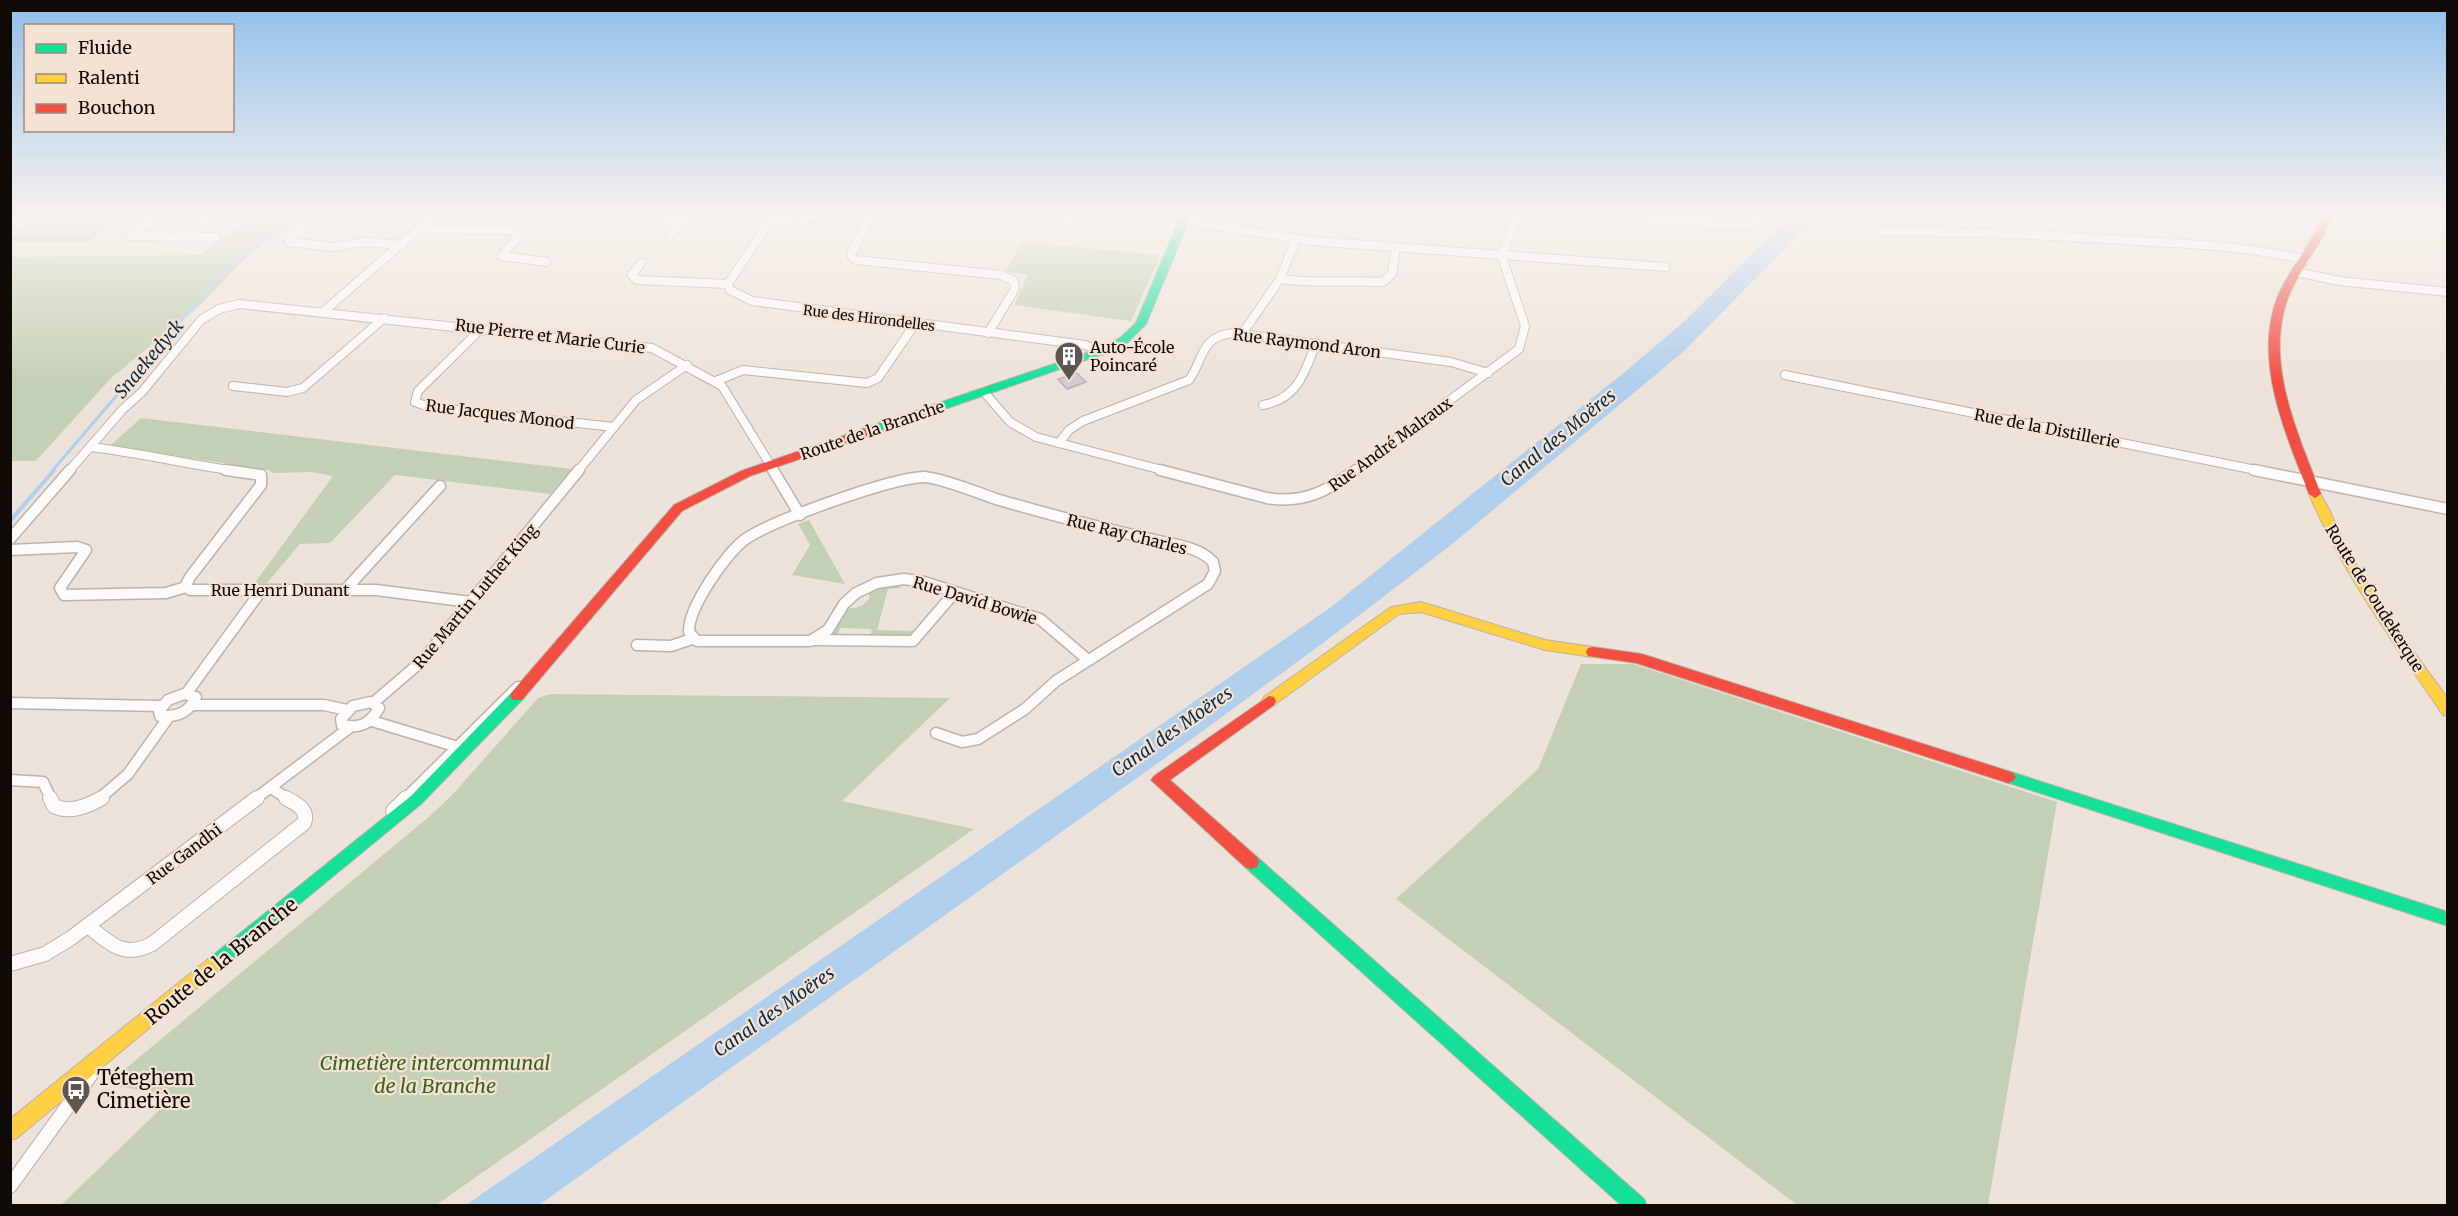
<svg xmlns="http://www.w3.org/2000/svg" width="2458" height="1216" font-family="Merriweather,serif">
	<rect width="100%" height="100%" fill="#eee3da"/>
	<!-- green -->
	<g fill="#c4d0b5">
		<path d="M256,213H306L252,252L198,307L111,378L36,461H11V257L199,255Z"/>
		<path d="M1022,242L1160,255L1131,321L1014,305L1028,275L1005,272Z"/>
		<path d="M141,418L572,469L550,494L395,475L330,543L300,544L267,583L254,584L333,476L311,472L273,473L269,470L110,446Z"/>
		<path d="M809,520L845,584L792,575L810,545L798,524Z"/>
		<path d="M901,583L900,588L888,589L877,630L917,631L908,638L870,637L872,629L840,628L837,637H832L831,633L846,608C856,609 864,607 870,597L867,591L879,586Z"/>
		<path d="M1581,664H1633L2057,802L1988,1205H1797L1396,899L1538,769Z"/>
		<path d="M550,694L950,698L842,801L974,829L436,1205H61L174,1096L111,1085L119,1074L430,816L454,793L538,698Z"/>
	</g>
	<!-- water -->
	<path fill="#b0cfec" d="M1793,213H1820L1683,352L1451,545L1323,643L1200,733L539,1205H466L1331,607L1626,371L1687,319Z"/>
	<g fill="none" stroke-linecap="round" stroke-linejoin="round">
		<!-- stream-far1 -->
		<path stroke="#b0cfec" stroke-width="3" d="M52,471L225,269L303,213"/>
		<!-- stream -->
		<path stroke="#b0cfec" stroke-width="4" d="M10,521L54,470"/>
	</g>
	<!-- building -->
	<g fill="#d1cbd2" stroke="#b9b3b3" stroke-width="1.5">
		<path d="M62,213H87L70,226H105L89,240H10L25,226H45Z"/>
		<path d="M1077,373L1086,382L1067,389L1058,379Z"/>
	</g>
	<g fill="none" stroke-linecap="round" stroke-linejoin="round">
		<!-- street-far2 casing -->
		<g stroke="#bbb3ac" stroke-width="10">
			<g id="street-far2">
				<path d="M775,213L728,284L730,290L752,301L1085,345L1102,351"/>
				<path d="M1570,213L1738,226L1751,224L1761,215"/>
				<path d="M157,214H192L205,218L184,236"/>
				<path d="M587,216L682,220"/>
				<path d="M871,217L852,252V257L856,260L1001,275L1014,281L1015,289L988,333"/>
				<path d="M770,220L966,214L1016,219L1047,217L1075,220"/>
				<path d="M1184,221L1312,241L1665,267"/>
				<path d="M304,227L289,238V242L333,247L365,242L402,245"/>
				<path d="M420,229L512,230L518,237L502,256L546,262"/>
				<path d="M1882,231C1967,232 2053,235 2138,241C2195,244 2251,247 2306,260"/>
				<path d="M131,236L216,237"/>
				<path d="M131,236L158,213"/>
				<path d="M670,236L688,213"/>
				<path d="M641,263L632,275L637,280L728,284"/>
				<path d="M2297,272L2339,281L2448,292"/>
				<path d="M1280,279C1314,284 1348,280 1383,282L1392,274L1396,248"/>
				<path d="M323,312L437,213"/>
				<path d="M482,328L418,391L415,402L429,407L614,427"/>
				<path d="M1242,334L1280,279L1296,239"/>
				<path d="M1785,375L2261,471"/>
				<path d="M716,381L743,370L867,383L878,378L915,324"/>
				<path d="M233,386L287,392L303,388L384,318"/>
				<path d="M984,392L1010,422L1036,437L1166,471"/>
				<path d="M1263,405C1297,399 1305,373 1316,343"/>
				<path d="M1059,443L1069,430L1083,421L1189,380C1205,357 1200,336 1234,333L1451,362L1488,373"/>
				<path d="M91,447C140,453 187,464 236,471"/>
				<path d="M69,471L123,409L142,392L201,320L219,309L239,304L652,348L722,386L774,471"/>
				<path d="M578,471L636,400L687,365"/>
				<path d="M1354,471L1519,349L1525,326L1502,257L1517,213"/>
			</g>
		</g>
		<!-- street-far1 casing -->
		<g stroke="#bbb3ac" stroke-width="13">
			<g id="street-far1">
				<path d="M226,470L261,475V485L190,577L186,585L190,590H376L470,602"/>
				<path d="M773,470L800,515"/>
				<path d="M1160,470L1267,498C1304,504 1327,491 1356,470"/>
				<path d="M2254,470L2448,509"/>
				<path d="M10,539L70,470"/>
				<path d="M10,550L77,547L86,550L60,588L64,595L166,593L186,587"/>
				<path d="M345,590L440,486"/>
				<path d="M814,640L913,641L955,592"/>
				<path d="M637,645L671,646L692,639"/>
				<path d="M184,694L196,697C189,713 177,717 160,716L159,711L168,700Z"/>
				<path d="M186,694L261,591"/>
				<path d="M371,702L379,708C370,724 360,729 342,725L341,719L353,706Z"/>
				<path d="M10,703L161,706"/>
				<path d="M373,703L422,661L579,470"/>
				<path d="M194,705H324L347,710"/>
				<path d="M372,721L461,748"/>
				<path d="M936,733L962,742L978,739L1025,709L1056,681L1208,584L1215,571L1213,562C1199,546 1170,544 1150,539C1098,527 1047,514 996,499C979,493 939,477 923,477C888,479 777,519 747,538C727,551 688,608 689,632L697,641H810L828,630L844,604L856,593L877,583L904,579L924,582L1040,619L1088,660"/>
				<path d="M10,780L43,782L51,799"/>
				<path d="M271,788L288,799"/>
				<path d="M99,799L128,774L168,718"/>
				<path d="M255,799L349,728"/>
				<path d="M405,799L518,687"/>
			</g>
		</g>
		<!-- street casing -->
		<g stroke="#bbb3ac" stroke-width="16">
			<g id="street">
				<path d="M50,798L54,806C70,814 88,806 102,798"/>
				<path d="M393,811L406,798"/>
				<path d="M88,926C110,943 123,959 152,944L304,823C309,809 296,804 286,798"/>
				<path d="M10,964L45,954L71,938L257,798"/>
				<path d="M10,1186L91,1074"/>
			</g>
		</g>
		<!-- fast casing -->
		<g stroke="#bbb3ac" stroke-width="2">
			<g id="fast">
				<path d="M1182,213H1192L1146,324L1128,342L1106,353L870,435H862L860,432L862,429L1098,349L1120,338L1136,323Z"/>
				<path d="M517,691L522,692L524,696L522,700L421,804L219,970L213,973L207,970L204,965L207,960L411,796L512,692Z"/>
				<path d="M2008,771L2448,912V926L2003,781L2000,777L2003,773Z"/>
				<path d="M1251,855L1257,857L1644,1199L1647,1206H1622L1245,867L1243,862L1245,857Z"/>
			</g>
		</g>
		<!-- slow casing -->
		<g stroke="#bbb3ac" stroke-width="2">
			<g id="slow">
				<path d="M2315,490C2324,492 2338,531 2343,541C2372,597 2411,648 2448,699V716L2443,715C2394,643 2343,574 2309,494Z"/>
				<path d="M1421,602L1545,640L1593,647L1598,648L1600,652L1598,656L1593,657L1545,650L1421,612L1399,614L1274,705H1264L1262,701L1264,697L1391,607Z"/>
				<path d="M213,957L219,960L222,965L219,970L17,1138L10,1140V1119L207,960Z"/>
			</g>
		</g>
		<!-- jam casing -->
		<g stroke="#bbb3ac" stroke-width="2">
			<g id="jam">
				<path d="M2323,213H2333C2323,245 2299,268 2288,298C2264,363 2298,434 2321,494L2315,498L2309,494C2286,434 2253,362 2277,298C2289,268 2313,245 2323,213Z"/>
				<path d="M866,428L870,429L872,432L870,435L750,476L682,511L522,700H512L510,696L512,692L674,505L741,471Z"/>
				<path d="M1593,647L1642,654L2008,771L2013,773L2016,777L2013,781L2008,783L1636,663L1588,656L1586,652L1588,648Z"/>
				<path d="M1269,696L1274,697L1276,701L1274,705L1170,780L1257,857L1259,862L1257,867L1251,869L1245,867L1151,780L1154,776Z"/>
			</g>
		</g>
		<!-- street-far2 -->
		<use href="#street-far2" stroke="#fcfbf9" stroke-width="8"/>
		<!-- street-far1 -->
		<use href="#street-far1" stroke="#fcfbf9" stroke-width="10"/>
		<!-- street -->
		<use href="#street" stroke="#fcfbf9" stroke-width="14"/>
		<!-- fast -->
		<use href="#fast" fill="#16e098" fill-rule="evenodd"/>
		<!-- slow -->
		<use href="#slow" fill="#ffcf43" fill-rule="evenodd"/>
		<!-- jam -->
		<use href="#jam" fill="#f24e42" fill-rule="evenodd"/>
	</g>
	<!-- sky -->
	<linearGradient id="sky" x2="0" y2="1"><stop stop-color="#91bfea"/><stop offset="0.56" stop-color="#f7f2ee"/><stop offset="1" stop-color="#f7f2ee" stop-opacity="0"/></linearGradient>
	<rect width="2458" height="383" fill="url(#sky)"/>
	<!-- icons -->
	<defs>
		<g id="building-pin" transform="scale(1.5)"><path d="M0 17L-7.5 6A9.5 9.5 0 1 1 7.5 6Z" fill="#5e5650" stroke="#f6e2d2"/><path d="M-4-6H4V6H1V3H-1V6H-4ZM-2.5-4.3h1.7v1.8h-1.7ZM.8-4.3h1.7v1.8H.8ZM-2.5-1h1.7V.8h-1.7ZM.8-1h1.7V.8H.8Z" fill="#fff"/></g>
		<g id="bus-pin" transform="scale(1.5)"><path d="M0 17L-7.5 6A9.5 9.5 0 1 1 7.5 6Z" fill="#5e5650" stroke="#f6e2d2"/><path d="M-5-6H5V4H4V6H2V4H-2V6H-4V4H-5ZM-3.5-4V0h7V-4ZM-3.5 1.2v1.5H-2V1.2ZM2 1.2v1.5H3.5V1.2Z" fill="#fff"/></g>
	</defs>
	<g fill-rule="evenodd">
		<use href="#building-pin" x="1069" y="356"/>
		<use href="#bus-pin" x="76" y="1090"/>
	</g>
	<g text-anchor="middle" stroke-width="4.5" stroke-linejoin="round" paint-order="stroke">
		<!-- far-street labels -->
		<g font-size="14" fill="#100a06" stroke="#f6e2d2">
			<text transform="translate(869 318) rotate(7)" y="5">Rue des Hirondelles</text>
		</g>
		<!-- street labels -->
		<g font-size="16" fill="#100a06" stroke="#f6e2d2">
			<text transform="translate(550 336) rotate(7)" y="6">Rue Pierre et Marie Curie</text>
			<text transform="translate(1307 343) rotate(7)" y="6">Rue Raymond Aron</text>
			<text transform="translate(500 414) rotate(7)" y="6">Rue Jacques Monod</text>
			<text transform="translate(2047 428) rotate(11)" y="6">Rue de la Distillerie</text>
			<text transform="translate(872 430) rotate(-19)" y="6">Route de la Branche</text>
			<text transform="translate(1390 444) rotate(-36)" y="6">Rue André Malraux</text>
			<text transform="translate(1127 534) rotate(14)" y="6">Rue Ray Charles</text>
			<text x="280" y="596">Rue Henri Dunant</text>
			<text transform="translate(475 596) rotate(-50)" y="6">Rue Martin Luther King</text>
			<text transform="translate(2375 598) rotate(58)" y="6">Route de Coudekerque</text>
			<text transform="translate(975 600) rotate(17)" y="6">Rue David Bowie</text>
			<text transform="translate(184 854) rotate(-37)" y="6">Rue Gandhi</text>
		</g>
		<!-- poi labels -->
		<g font-size="16" fill="#100a06" stroke="#f6e2d2" text-anchor="start">
			<text x="1090" y="353">Auto-École<tspan x="1090" dy="18">Poincaré</tspan></text>
		</g>
		<!-- water labels -->
		<g font-size="18" font-style="italic" fill="#082d4a" stroke="#f6e2d2">
			<text transform="translate(149 359) rotate(-50)" y="6">Snaekedyck</text>
			<text transform="translate(1558 438) rotate(-39)" y="6">Canal des Moëres</text>
			<text transform="translate(1172 732) rotate(-35)" y="6">Canal des Moëres</text>
			<text transform="translate(774 1012) rotate(-35)" y="6">Canal des Moëres</text>
		</g>
		<!-- near-street labels -->
		<g font-size="20" fill="#100a06" stroke="#f6e2d2">
			<text transform="translate(221 961) rotate(-39)" y="7">Route de la Branche</text>
		</g>
		<!-- near-park labels -->
		<g font-size="20" font-style="italic" fill="#356420" stroke="#f6e2d2">
			<text x="435" y="1070">Cimetière intercommunal<tspan x="435" dy="23">de la Branche</tspan></text>
		</g>
		<!-- near-poi labels -->
		<g font-size="20" fill="#100a06" stroke="#f6e2d2" text-anchor="start">
			<text x="97" y="1085">Téteghem<tspan x="97" dy="23">Cimetière</tspan></text>
		</g>
	</g>
	<!-- border -->
	<rect width="2458" height="1216" fill="none" stroke="#100a06" stroke-width="24"/>
	<!-- legend -->
	<rect x="24" y="24" width="210" height="108" fill="#f6e2d2" stroke="#9a8c80" stroke-width="1.5"/>
	<rect x="36" y="44" width="30" height="9" fill="#16e098" stroke="#9a8c80" stroke-width="1.5"/>
	<text x="78" y="54" font-size="18" fill="#100a06">Fluide</text>
	<rect x="36" y="74" width="30" height="9" fill="#ffcf43" stroke="#9a8c80" stroke-width="1.5"/>
	<text x="78" y="84" font-size="18" fill="#100a06">Ralenti</text>
	<rect x="36" y="104" width="30" height="9" fill="#f24e42" stroke="#9a8c80" stroke-width="1.5"/>
	<text x="78" y="114" font-size="18" fill="#100a06">Bouchon</text>
</svg>
